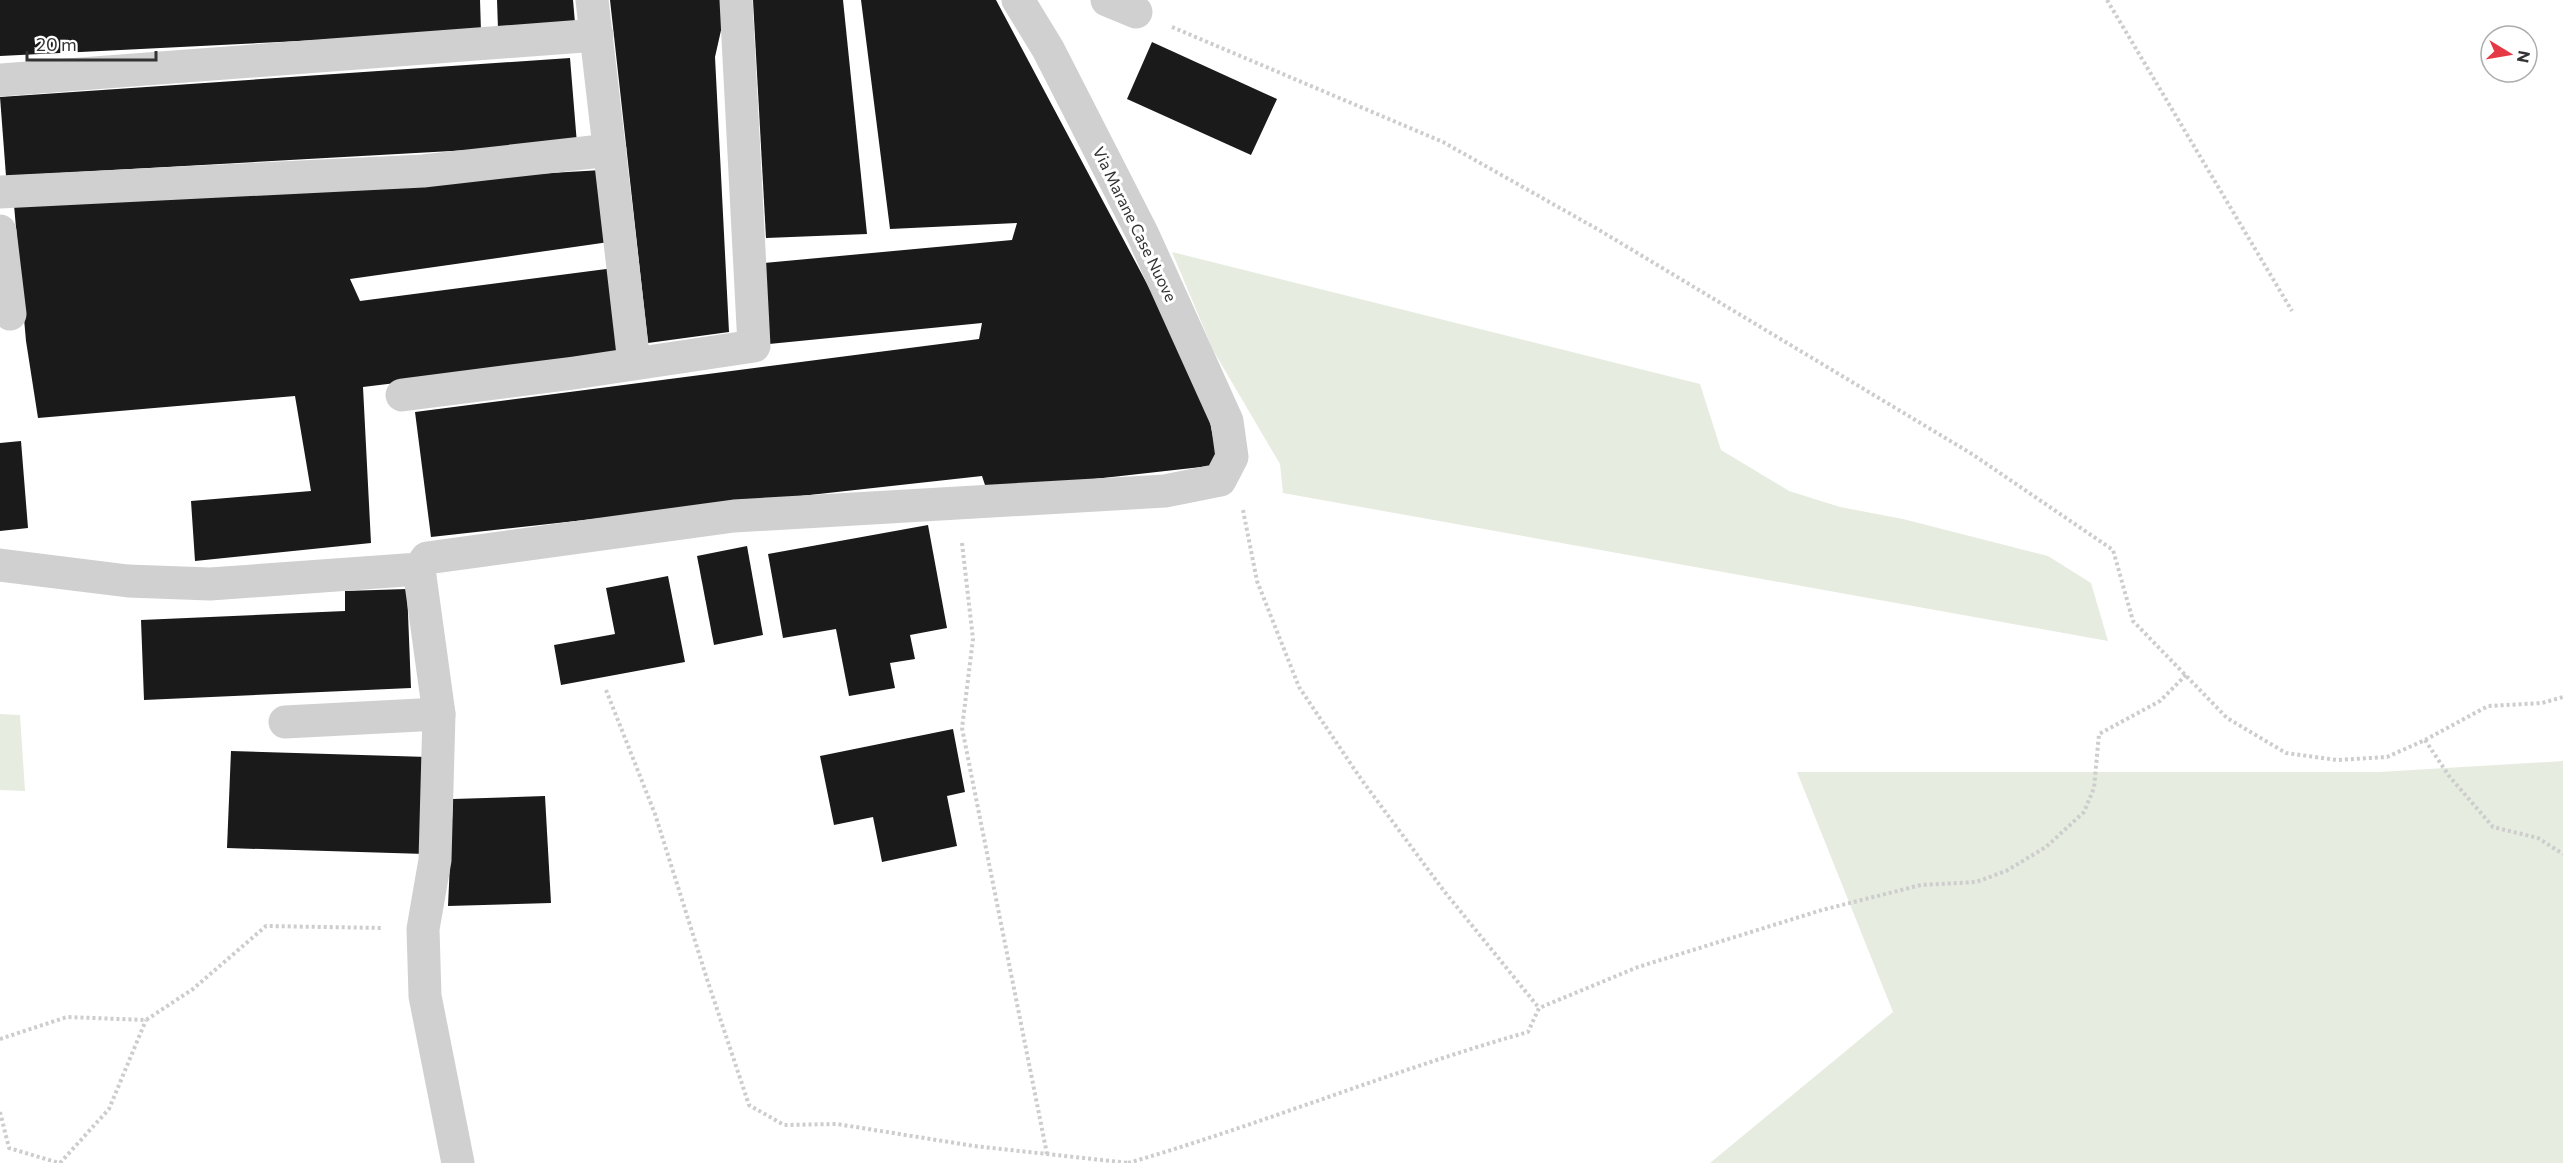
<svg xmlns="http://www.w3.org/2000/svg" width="2563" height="1163" font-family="Commissioner,sans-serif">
	<rect width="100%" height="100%" fill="#fff"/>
	<!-- green -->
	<g fill="#e6ecdf">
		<path d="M1172,252L1700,384L1721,450L1789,491L1840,507L1903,519L2048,556L2091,583L2108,641L1283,493L1280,464L1213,350Z"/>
		<path d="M0,714L20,715L25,791L0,790Z"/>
		<path d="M2563,761V1163H1710L1893,1012L1797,772H2379Z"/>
	</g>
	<!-- building -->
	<g fill="#1a1a1a">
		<path d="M0,0H480L481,32L0,56Z"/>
		<path d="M497,0H573L575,23L498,29Z"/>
		<path d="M610,0H722L724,17L715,57L729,332L648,343Z"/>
		<path d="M753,0H843L867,234L766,238Z"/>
		<path d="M861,0H996L1203,389L1219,465L987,491L982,476L431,537L415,412L979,339L982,323L769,344L764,263L1012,240L1017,223L890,229Z"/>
		<path d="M1152,42L1277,99L1251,155L1127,99Z"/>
		<path d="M570,58L577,144L6,176L0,97Z"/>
		<path d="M602,170L609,242L350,279L360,301L614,268L624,355L363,387L371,543L195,561L191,501L311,491L295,396L38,418L26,341L14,205Z"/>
		<path d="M21,441L28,528L0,531V443Z"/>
		<path d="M928,525L947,628L910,635L915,659L890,663L895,688L849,696L836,629L783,638L768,554Z"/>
		<path d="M747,546L763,635L714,645L697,556Z"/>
		<path d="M668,576L685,662L561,685L554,645L615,634L606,588Z"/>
		<path d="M407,589L411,688L144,700L141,620L345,611V591Z"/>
		<path d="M953,729L965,792L947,796L957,846L882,862L873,817L834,825L820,756Z"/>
		<path d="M231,751L428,757L425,854L227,848Z"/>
		<path d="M545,796L551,903L448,906L453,799Z"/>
	</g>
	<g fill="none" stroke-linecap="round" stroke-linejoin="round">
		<!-- path -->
		<g stroke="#cdcdcd" stroke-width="4" stroke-dasharray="3 3" stroke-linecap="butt">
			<path d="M2107,0L2292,311"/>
			<path d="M1172,27L1443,142L1599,230L1972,454L2113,550L2133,621L2227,718L2286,753L2337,760L2387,757L2425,740L2488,706L2542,703L2563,697"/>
			<path d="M1243,510L1257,581L1299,687L1361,779L1444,891L1539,1008"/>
			<path d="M962,543L973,639L962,728L1047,1154"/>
			<path d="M606,690L655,814L707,979L749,1105L784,1125L837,1124L974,1146L1129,1163"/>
			<path d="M2425,740L2449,776L2493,827L2538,838L2563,854"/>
			<path d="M0,1039L67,1017L146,1020L193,989L266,926L383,928"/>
			<path d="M0,1112L9,1148L59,1163"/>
			<path d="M60,1163L109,1109L146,1020"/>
			<path d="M1128,1163C1263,1124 1393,1070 1528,1032L1539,1008L1638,967L1822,910L1921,885L1976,882L2006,871L2046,847L2084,812L2094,788L2099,734L2160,701L2187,674"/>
		</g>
		<!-- minor -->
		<g stroke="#d0d0d0" stroke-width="33">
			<path d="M592,0L634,363"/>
			<path d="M1107,0L1136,12"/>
			<path d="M0,80L597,35"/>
			<path d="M0,192L423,171L610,150"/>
			<path d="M0,231L10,314"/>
			<path d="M402,395L574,373L754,346L736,0"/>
			<path d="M0,565L128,581L210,584L419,569L427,558L734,516L1165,491L1220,480L1232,457L1227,421L1143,235L1048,49L1018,0"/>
			<path d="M419,569L439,714L435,860L423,929L425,996L458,1163"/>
			<path d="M285,722L439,714"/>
		</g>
	</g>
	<g text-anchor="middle" stroke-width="6" stroke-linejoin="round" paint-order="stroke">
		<!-- street labels -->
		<g font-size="16" fill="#333" stroke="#fff">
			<text transform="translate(1135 224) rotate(64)" y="6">Via Marane Case Nuove</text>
		</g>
	</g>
	<!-- north arrow -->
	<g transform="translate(2509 54) rotate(101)"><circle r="28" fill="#ffffff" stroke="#adadad" stroke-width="1.5"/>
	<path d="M0-4.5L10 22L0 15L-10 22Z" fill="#e63946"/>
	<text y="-9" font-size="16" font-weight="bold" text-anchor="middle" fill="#333333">N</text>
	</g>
	<!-- scale -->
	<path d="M27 51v9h129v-9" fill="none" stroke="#333333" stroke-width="3"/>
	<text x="36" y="51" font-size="18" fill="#333333" stroke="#ffffff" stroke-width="4.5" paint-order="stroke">20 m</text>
</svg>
